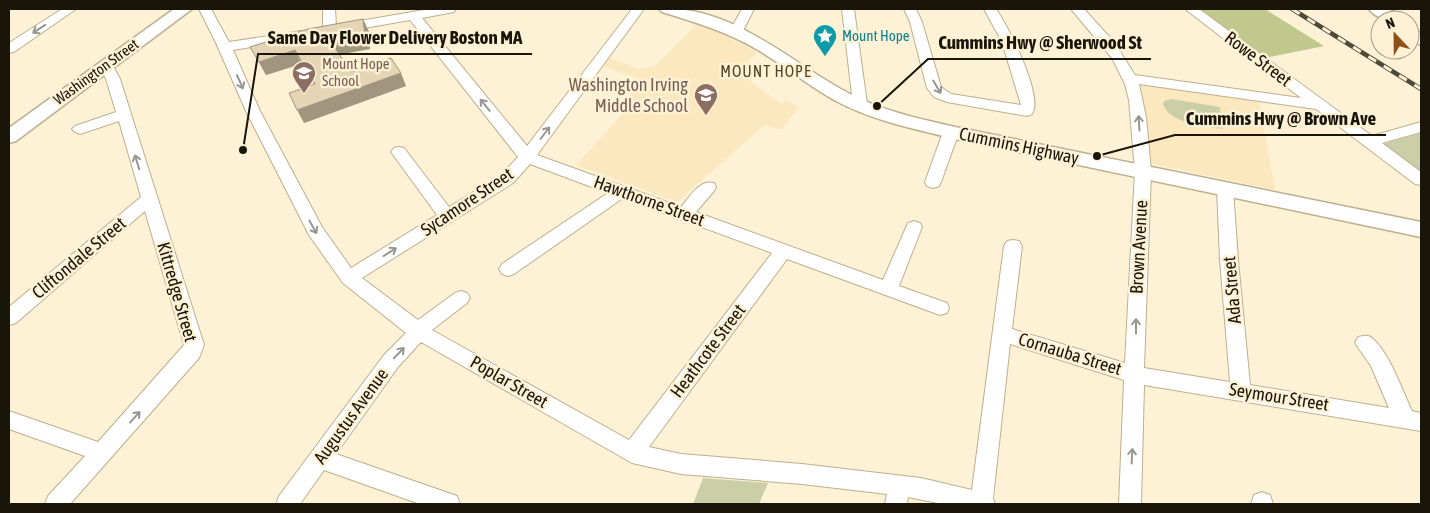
<svg xmlns="http://www.w3.org/2000/svg" width="1430" height="513" font-family="'Asap Condensed',sans-serif">
	<rect width="100%" height="100%" fill="#fef2d6"/>
	<!-- built -->
	<g fill="#fce8bf">
		<path d="M697,24L724,35L757,52L739,73L782,104L786,99L799,108L781,130L765,125L677,202L576,165L631,104L625,101L643,80L603,66L609,58L640,69L655,66Z"/>
		<path d="M1144,84L1259,100L1275,190L1154,164L1150,161L1141,86Z"/>
	</g>
	<!-- green -->
	<g fill="#cacfa8">
		<path d="M1172,99L1220,107L1223,129C1207,126 1170,125 1163,104L1164,101Z"/>
		<path d="M1421,133V173L1383,144Z"/>
		<path d="M703,478L768,483L759,504H693Z"/>
	</g>
	<!-- forest -->
	<path fill="#c1c88e" d="M1199,9H1265L1324,46L1265,58Z"/>
	<g fill="none" stroke-linecap="round" stroke-linejoin="round">
		<!-- minor casing -->
		<g stroke="#bdae8d" stroke-width="2">
			<g id="minor">
				<path d="M62,9H76L14,52L9,53V43Z"/>
				<path d="M199,9H211L229,42L301,31L308,35L301,39L233,50L260,111L322,227L351,268L437,215L394,156L391,152L394,148L399,147L404,148L449,207L501,175L518,157L410,20L341,32L336,30L330,34L323,30V9H335L336,25L430,9H456L454,12L422,18L527,146L632,9H644L537,155L681,207C690,197 699,179 714,183L716,187L714,191L696,212L883,280L908,223L914,221L920,223L922,227L899,286L947,303L949,308L947,313L940,315L787,259L649,447L681,454L802,464L921,478L972,490L1004,246L1007,241L1013,240L1019,241L1022,246L1012,329L1125,363L1135,171L1129,100L1125,84L1112,58L1071,9H1084L1114,42L1135,75L1301,98L1185,9H1199L1372,136L1421,122V132L1382,143L1421,172V185L1415,184L1316,109L1139,84L1146,117L1151,171L1144,368L1230,382L1220,260L1217,189L1219,185L1225,183L1231,185L1233,189L1238,260L1250,385L1389,408L1371,366L1355,343L1358,337C1364,336 1368,334 1373,339C1390,354 1402,390 1412,411L1421,413V431L1144,385L1141,504H1119L1124,380L1010,344L993,498L995,504H943L908,497L907,504H885L887,494L802,484L681,474L632,463L421,342L398,367L336,454L457,496L460,504H420L324,470L300,504H276L279,496L384,355L406,333L343,283L309,235L246,111L216,43ZM530,164L608,193L502,264L499,269L502,274L508,276L514,274L623,198L772,253L629,440L432,330L467,303L470,298L467,293L461,291L455,293L418,320L362,278L513,183Z"/>
				<path d="M742,9H754L741,35H731L729,32Z"/>
				<path d="M842,9H854L867,104L865,107H855L853,104Z"/>
				<path d="M904,9H916L922,22L941,87L951,94L1021,105L1002,42L984,9H996C1008,26 1044,96 1032,114L1027,116L947,102L934,97L927,88L910,22Z"/>
				<path d="M106,61L111,62L120,79L204,345L199,358L70,504H45L48,496L85,456L9,429V411L98,442L184,345L145,211L16,323L9,325V307L141,197L119,121L80,134L75,132L72,129L75,126L116,112L106,79L99,65Z"/>
				<path d="M951,127L956,129L959,132L941,182L939,186L933,188L927,186L925,182L943,132L946,129Z"/>
				<path d="M1262,492L1270,495L1273,504H1251L1254,495Z"/>
			</g>
		</g>
		<!-- major casing -->
		<g stroke="#bdae8d" stroke-width="3">
			<g id="major">
				<path d="M174,9H192L16,141L9,143V128Z"/>
				<path d="M659,9C732,4 790,63 850,94C883,111 920,119 955,127L1421,222V237L955,139C916,129 874,121 838,102C810,87 785,66 758,50C728,32 695,22 662,12Z"/>
				<path d="M1369,9C1382,8 1397,9 1406,20C1392,20 1378,21 1369,9Z"/>
				<path d="M1410,28L1421,33V45L1410,40Z"/>
			</g>
		</g>
		<!-- minor -->
		<use href="#minor" fill="#fff" fill-rule="evenodd"/>
		<!-- major -->
		<use href="#major" fill="#fff" fill-rule="evenodd"/>
		<!-- rail casing -->
		<g stroke="#4f4939" stroke-width="4.5">
			<path id="rail" d="M1292,9L1421,89"/>
		</g>
		<!-- rail -->
		<use href="#rail" stroke="#fef2d6" stroke-width="3" stroke-dasharray="9" stroke-linecap="butt"/>
	</g>
	<!-- wall -->
	<path fill="#c5b79b" d="M363,19L369,32L370,49L339,54L351,72L406,86L304,123L314,84L301,64L266,75L250,47Z"/>
	<!-- shaded-wall -->
	<g fill="#a0957e">
		<path d="M363,19L369,32L370,49L337,55L331,42Z"/>
		<path d="M295,50L301,64L266,75L259,62Z"/>
		<path d="M401,73L406,86L304,123L297,110Z"/>
	</g>
	<!-- building -->
	<path fill="#e5d5b4" stroke="#a0957e" d="M363,19L365,36L331,42L351,72L391,58L401,73L297,110L289,93L315,84L295,50L259,62L250,47L308,29Z"/>
	<!-- one-way arrows -->
	<defs><path id="oneway-shaft" d="M-6 0H5M1.5-3L5.5 0L1.5 3" fill="none" stroke-width="1.6" stroke-linecap="round" stroke-linejoin="round" transform="scale(1.25)"/></defs>
	<g stroke="#989690">
		<use href="#oneway-shaft" transform="translate(39 29) rotate(147)"/>
		<use href="#oneway-shaft" transform="translate(240 82) rotate(66)"/>
		<use href="#oneway-shaft" transform="translate(937 87) rotate(59)"/>
		<use href="#oneway-shaft" transform="translate(485 105) rotate(-129)"/>
		<use href="#oneway-shaft" transform="translate(1139 123) rotate(-93)"/>
		<use href="#oneway-shaft" transform="translate(545 133) rotate(-53)"/>
		<use href="#oneway-shaft" transform="translate(137 162) rotate(-107)"/>
		<use href="#oneway-shaft" transform="translate(313 227) rotate(61)"/>
		<use href="#oneway-shaft" transform="translate(390 252) rotate(-32)"/>
		<use href="#oneway-shaft" transform="translate(1136 326) rotate(-90)"/>
		<use href="#oneway-shaft" transform="translate(399 353) rotate(-46)"/>
		<use href="#oneway-shaft" transform="translate(135 417) rotate(-48)"/>
		<use href="#oneway-shaft" transform="translate(1132 456) rotate(-87)"/>
	</g>
	<!-- icons -->
	<defs>
		<g id="sight-pin" transform="scale(1.25)"><path d="M0 17L-7.5 6A9.5 9.5 0 1 1 7.5 6Z" fill="#0f9aa8" stroke="#fef2d6"/><path d="M0-6L1.8-2.2L6-1.7L2.9 1.2L3.7 5.4L0 3.3L-3.7 5.4L-2.9 1.2L-6-1.7L-1.8-2.2Z" fill="#fff"/></g>
		<g id="school-pin" transform="scale(1.25)"><path d="M0 17L-7.5 6A9.5 9.5 0 1 1 7.5 6Z" fill="#8d6e63" stroke="#fef2d6"/><path d="M0-5L7-2L0 1L-7-2ZM-4 1L0 2.5L4 1V4Q0 6-4 4Z" fill="#fff"/></g>
	</defs>
	<g fill-rule="evenodd">
		<use href="#sight-pin" x="825" y="36"/>
		<use href="#school-pin" x="304" y="73"/>
		<use href="#school-pin" x="706" y="95"/>
	</g>
	<g text-anchor="middle" stroke-width="5" stroke-linejoin="round" paint-order="stroke">
		<!-- far-culture labels -->
		<g font-size="15" fill="#0d838f" stroke="#fef2d6" text-anchor="start">
			<text x="842" y="41">Mount Hope</text>
		</g>
		<!-- far-education labels -->
		<g font-size="15" fill="#785e54" stroke="#fef2d6" text-anchor="start">
			<text x="322" y="69">Mount Hope<tspan x="322" dy="17">School</tspan></text>
		</g>
		<!-- far-street labels -->
		<g font-size="15" fill="#1a1509" stroke="#fef2d6">
			<text transform="translate(96 72) rotate(-36)" y="5">Washington Street</text>
		</g>
		<!-- far-neighbourhood labels -->
		<g font-size="16" letter-spacing="1" fill="#514427" stroke="#fef2d6">
			<text x="766" y="77">MOUNT HOPE</text>
		</g>
		<!-- street labels -->
		<g font-size="18" fill="#1a1509" stroke="#fef2d6">
			<text transform="translate(1258 59) rotate(37)" y="6">Rowe Street</text>
			<text transform="translate(1019 146) rotate(12)" y="6">Cummins Highway</text>
			<text transform="translate(649 201) rotate(20)" y="6">Hawthorne Street</text>
			<text transform="translate(467 202) rotate(-34)" y="6">Sycamore Street</text>
			<text transform="translate(1139 247) rotate(-87)" y="6">Brown Avenue</text>
			<text transform="translate(79 258) rotate(-40)" y="6">Cliftondale Street</text>
			<text transform="translate(1232 290) rotate(-95)" y="6">Ada Street</text>
			<text transform="translate(177 292) rotate(74)" y="6">Kittredge Street</text>
			<text transform="translate(708 351) rotate(-53)" y="6">Heathcote Street</text>
			<text transform="translate(1070 354) rotate(17)" y="6">Cornauba Street</text>
			<text transform="translate(509 382) rotate(30)" y="6">Poplar Street</text>
			<text transform="translate(1279 397) rotate(9)" y="6">Seymour Street</text>
			<text transform="translate(351 416) rotate(-54)" y="6">Augustus Avenue</text>
		</g>
		<!-- education labels -->
		<g font-size="18" fill="#785e54" stroke="#fef2d6" text-anchor="end">
			<text x="688" y="91">Washington Irving<tspan x="688" dy="21">Middle School</tspan></text>
		</g>
	</g>
	<!-- callouts -->
	<path fill="none" stroke="#1a1509" stroke-width="2" d="M243 150L258 54H532M877 106L928 59H1151M1097 156L1175 135H1386"/>
	<g fill="#1a1509" stroke="#fef2d6" stroke-width="2">
		<circle cx="243" cy="150" r="5"/>
		<circle cx="877" cy="106" r="5"/>
		<circle cx="1097" cy="156" r="5"/>
	</g>
	<g font-size="19" text-anchor="middle" font-weight="bold" fill="#1a1509" stroke="#fef2d6" stroke-width="5" stroke-linejoin="round" paint-order="stroke">
		<text x="395" y="44">Same Day Flower Delivery Boston MA</text>
		<text x="1040" y="49">Cummins Hwy @ Sherwood St</text>
		<text x="1281" y="125">Cummins Hwy @ Brown Ave</text>
	</g>
	<!-- border -->
	<rect width="1430" height="513" fill="none" stroke="#1a1509" stroke-width="20"/>
	<!-- north arrow -->
	<g transform="translate(1395 35) rotate(338)"><circle r="24" fill="#fef2d6" stroke="#a39a84"/>
	<path d="M0-4L9 19L0 12L-9 19Z" fill="#905119"/>
	<text y="-8" font-size="14" font-weight="bold" text-anchor="middle" fill="#1a1509">N</text>
	</g>
</svg>
